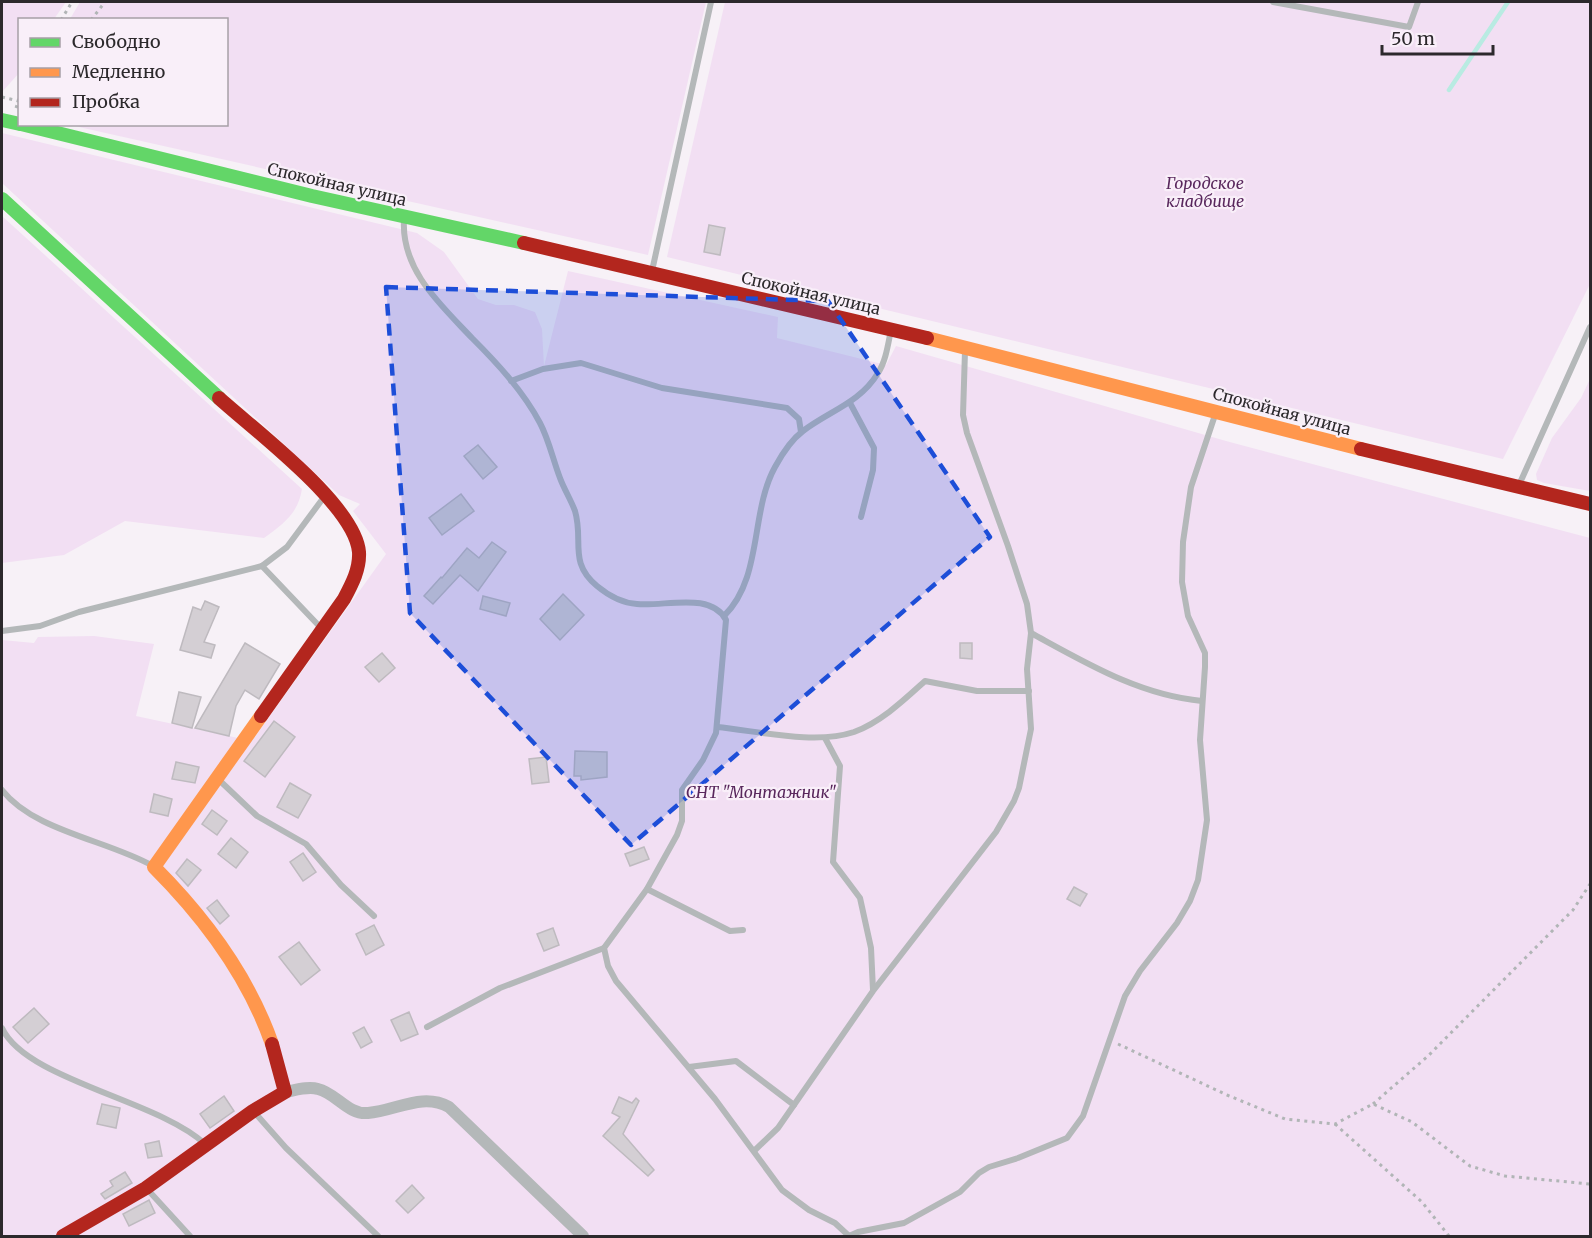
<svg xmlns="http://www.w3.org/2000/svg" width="1592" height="1238" font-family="Merriweather,serif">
	<rect width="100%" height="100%" fill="#f7f1f7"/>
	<!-- green -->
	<g fill="#f2dff3">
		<path d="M2,2H66L54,19L20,20L19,73L2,92Z"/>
		<path d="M80,2H706L648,255L70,125L226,124V20L70,19Z"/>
		<path d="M725,2H1590V284L1503,459L667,257Z"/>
		<path d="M2,133L417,233L444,252L478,299L496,305H514L535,312L542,329L544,366L568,271L778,317L777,338L886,365L896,346L1226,441L1590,538V1236H2V640L34,643L38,637L94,636L154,644L136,716L252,741L386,554L353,511L360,504L339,495L2,183Z"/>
		<path d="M2,216L302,489C298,514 283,524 264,538L125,521L64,555L2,563Z"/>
		<path d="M1590,379V491L1544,483L1537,480L1536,474L1552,438L1581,398Z"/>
	</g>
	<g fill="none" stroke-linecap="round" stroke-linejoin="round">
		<!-- stream -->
		<path stroke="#b9ebe2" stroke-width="4.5" d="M1449,90L1508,2"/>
	</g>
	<!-- building -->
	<g fill="#d4cfd4" stroke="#bebabf" stroke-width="1.5">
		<path d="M709,225L725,228L720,255L704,252Z"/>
		<path d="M478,445L497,467L483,479L464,456Z"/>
		<path d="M461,494L474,511L442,535L429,518Z"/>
		<path d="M492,542L506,552L478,591L460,575L433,604L424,596L441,577L442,578L467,548L479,558Z"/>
		<path d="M563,594L584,615L560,640L540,619Z"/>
		<path d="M483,596L510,603L506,616L480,609Z"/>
		<path d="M205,601L219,607L204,642L215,645L211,658L180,650L193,607L201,610Z"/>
		<path d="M245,643L280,664L259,699L245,690L236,706L229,736L195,728Z"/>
		<path d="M960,643H972V659L960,658Z"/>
		<path d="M382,653L395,668L379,682L365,667Z"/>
		<path d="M179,692L201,697L192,728L172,723Z"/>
		<path d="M274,721L295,737L265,777L244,761Z"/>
		<path d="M575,751L607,752V777L581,780V776H574Z"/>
		<path d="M546,757L549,782L532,784L529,759Z"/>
		<path d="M176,762L199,767L195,783L172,779Z"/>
		<path d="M290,783L311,795L298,818L277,807Z"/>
		<path d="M154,794L172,799L168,816L150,812Z"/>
		<path d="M212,810L227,821L217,835L202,824Z"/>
		<path d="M231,838L248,852L236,868L218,854Z"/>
		<path d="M644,847L649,859L630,866L625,854Z"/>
		<path d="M303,853L316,872L303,881L290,862Z"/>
		<path d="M187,859L201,870L188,886L176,873Z"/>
		<path d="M1074,887L1087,894L1080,906L1067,899Z"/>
		<path d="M217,900L229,916L220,924L207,908Z"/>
		<path d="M374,925L384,945L366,955L356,934Z"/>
		<path d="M553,928L559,945L544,951L537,934Z"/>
		<path d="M299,942L320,970L301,985L279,957Z"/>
		<path d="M34,1008L49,1024L28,1043L13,1027Z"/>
		<path d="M409,1012L418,1034L401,1041L391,1020Z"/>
		<path d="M364,1027L372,1042L361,1048L353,1033Z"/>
		<path d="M224,1096L234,1111L210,1128L200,1114Z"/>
		<path d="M619,1097L632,1103L636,1098L639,1101L623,1134L654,1170L648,1176L603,1136L620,1117L612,1113Z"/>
		<path d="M102,1104L120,1108L116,1128L97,1124Z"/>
		<path d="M159,1141L162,1156L148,1158L145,1144Z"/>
		<path d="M125,1172L132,1183L105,1199L101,1194L113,1186L110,1181Z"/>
		<path d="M412,1185L424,1198L408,1213L396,1201Z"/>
		<path d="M149,1200L155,1213L129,1226L123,1214Z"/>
	</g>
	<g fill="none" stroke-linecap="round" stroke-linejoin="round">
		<!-- path -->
		<g stroke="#b1b5b6" stroke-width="3" stroke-dasharray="3 4.5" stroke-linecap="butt">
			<path d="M61,20L72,2"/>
			<path d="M91,20L105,2"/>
			<path d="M2,97L18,101"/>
			<path d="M16,108L20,96"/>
			<path d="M1118,1044L1227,1095L1285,1119L1335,1124L1373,1104L1412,1122L1470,1166L1505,1176L1590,1184"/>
			<path d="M1373,1104L1428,1056L1573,910L1590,884"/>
			<path d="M1335,1124L1422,1202L1449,1236"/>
		</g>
		<!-- lane -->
		<g stroke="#b4b8b9" stroke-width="6">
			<path d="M1273,2L1409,27L1418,2"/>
			<path d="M404,220C401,270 441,305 472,338C497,363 523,391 540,423C549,440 553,460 560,478C564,489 571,500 575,511C584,541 568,562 597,586C609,596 622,603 637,604C664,607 711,591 726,620L716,733L703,760L682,790V821L677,835L647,889L604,948L608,966L616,981L715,1099L782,1190L809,1210L835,1223L849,1236"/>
			<path d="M652,271L711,2"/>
			<path d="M965,351L963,415L967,433L1008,546L1027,604L1031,633C1086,663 1139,695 1202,701"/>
			<path d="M511,381L543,369L581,363L662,388L787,408L799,419L801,432"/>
			<path d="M850,403L874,448L873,470L861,517"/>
			<path d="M1519,485L1590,327"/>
			<path d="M262,566L322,629"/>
			<path d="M724,616C763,578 750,512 775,467C782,454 791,440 803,431C829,411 860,403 878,373C886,361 888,344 891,330"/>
			<path d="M2,631L40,626L79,612L262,566L287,547L324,497"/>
			<path d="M717,727C758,731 815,745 854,732C881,722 904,700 925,681L977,691H1029"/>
			<path d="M825,738L840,766L833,862L860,898L871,948L873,990"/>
			<path d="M218,779L257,816L306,844L341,885L374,916"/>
			<path d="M2,790C34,831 107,840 153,866"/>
			<path d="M647,889L730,931L743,930"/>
			<path d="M427,1027L500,988L604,948"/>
			<path d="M2,1028C26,1080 158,1100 205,1144"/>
			<path d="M689,1067L736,1061L794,1105"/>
			<path d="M256,1114L286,1148L378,1236"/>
			<path d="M754,1151L778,1128L873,991L996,832L1014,801L1019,788L1031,729L1027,669L1031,633"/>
			<path d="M148,1190L190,1236"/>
			<path d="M849,1236L858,1232L904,1223L960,1192L979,1173L989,1167L1018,1158L1067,1138L1083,1116L1125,996L1140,971L1177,923L1190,901L1198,880L1207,820L1200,740L1205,667V653L1188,616L1182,582L1183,542L1191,487L1215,415"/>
		</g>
		<!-- street -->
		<path stroke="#b4b8b9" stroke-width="12" d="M285,1092C296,1090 308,1086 318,1089C336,1093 348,1115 368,1113C396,1111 422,1092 449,1107L583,1236"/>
		<!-- fast -->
		<g stroke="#63d668" stroke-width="14">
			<path d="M2,120L20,124"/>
			<path d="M21,124L312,196L524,243"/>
			<path d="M2,199L219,398"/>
		</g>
		<!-- slow -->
		<g stroke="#ff974d" stroke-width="14">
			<path d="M927,338L1361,449"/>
			<path d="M261,716L154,867C205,918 248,975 272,1044"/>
		</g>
		<!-- jam -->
		<g stroke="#b3261e" stroke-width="14">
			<path d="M524,243L927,338"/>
			<path d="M219,398C254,430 355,505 359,552C360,569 352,584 344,599L261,716"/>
			<path d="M1361,449L1590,504"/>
			<path d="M63,1236L146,1188L253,1111L285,1092L272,1044"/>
		</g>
	</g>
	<!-- marked area -->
	<path fill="#1d4ed8" fill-opacity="0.2" stroke="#1d4ed8" stroke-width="4.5" stroke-dasharray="12 8" stroke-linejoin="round" d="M386,287L828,301L990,537L631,845L410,613Z"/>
	<g text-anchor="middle" stroke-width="4.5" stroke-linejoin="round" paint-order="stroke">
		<!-- park labels -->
		<g font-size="16" font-style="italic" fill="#59275d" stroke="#f9eff9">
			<text x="1205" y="189">Городское<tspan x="1205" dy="18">кладбище</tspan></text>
			<text x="761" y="798">СНТ "Монтажник"</text>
		</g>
		<!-- street labels -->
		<g font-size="16" fill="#2c292c" stroke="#f9eff9">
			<text transform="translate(337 184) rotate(13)" y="6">Спокойная улица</text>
			<text transform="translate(811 293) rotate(13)" y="6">Спокойная улица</text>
			<text transform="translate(1282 411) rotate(15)" y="6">Спокойная улица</text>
		</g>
	</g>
	<!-- border -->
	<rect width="1592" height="1238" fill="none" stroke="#2c292c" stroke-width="6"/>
	<!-- legend -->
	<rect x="18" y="18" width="210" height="108" fill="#f9eff9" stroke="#a7a0a7" stroke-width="1.5"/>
	<rect x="30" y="38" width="30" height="9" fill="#63d668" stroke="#a7a0a7" stroke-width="1.5"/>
	<text x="72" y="48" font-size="18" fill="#2c292c">Свободно</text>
	<rect x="30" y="68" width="30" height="9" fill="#ff974d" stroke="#a7a0a7" stroke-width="1.5"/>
	<text x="72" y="78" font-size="18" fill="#2c292c">Медленно</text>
	<rect x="30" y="98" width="30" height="9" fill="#b3261e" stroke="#a7a0a7" stroke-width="1.5"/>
	<text x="72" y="108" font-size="18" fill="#2c292c">Пробка</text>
	<!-- scale -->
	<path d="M1382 45v9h111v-9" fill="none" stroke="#2c292c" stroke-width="3"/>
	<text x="1391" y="45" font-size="18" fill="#2c292c" stroke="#f9eff9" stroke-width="4.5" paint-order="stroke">50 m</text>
</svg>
